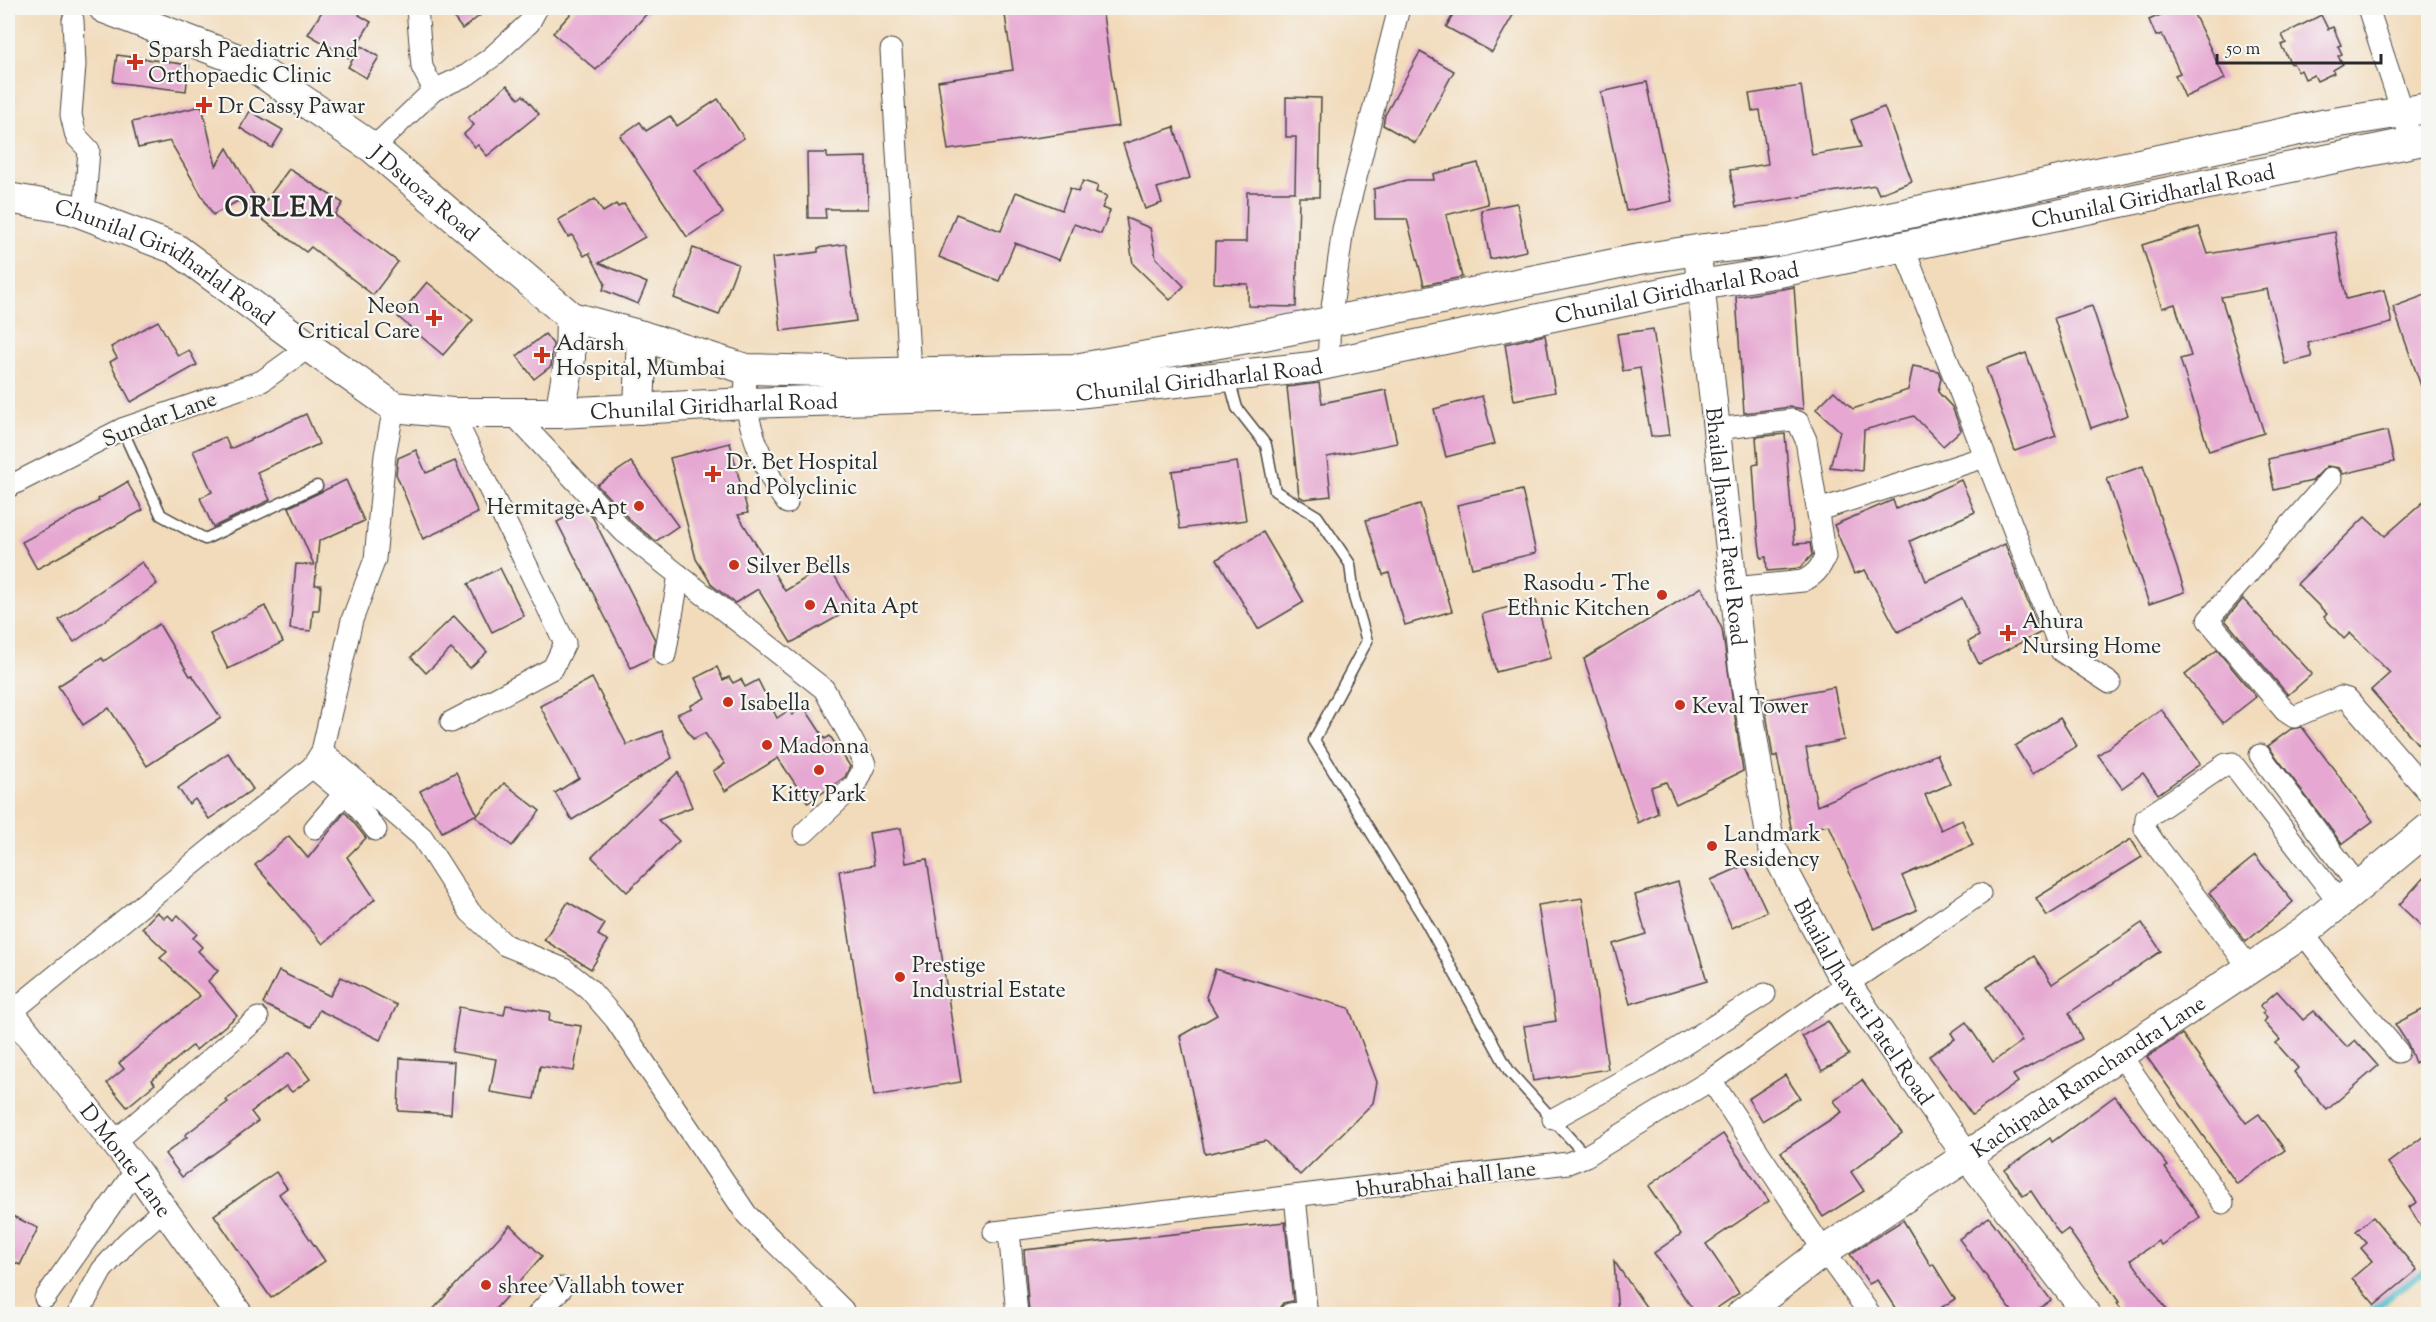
<svg xmlns="http://www.w3.org/2000/svg" width="2436" height="1322" font-family="'Sorts Mill Goudy',serif">
	<rect width="100%" height="100%" fill="#f6f6f2"/>
	<filter id="ink" filterUnits="userSpaceOnUse"><feTurbulence type="fractalNoise" baseFrequency=".0167" numOctaves="2"/><feDisplacementMap in="SourceGraphic" scale="12" xChannelSelector="R" yChannelSelector="G"/><feConvolveMatrix kernelMatrix="1 2 1 2 8 2 1 2 1" color-interpolation-filters="sRGB"/></filter>
	<filter id="wash" filterUnits="userSpaceOnUse"><feTurbulence type="fractalNoise" baseFrequency=".008" numOctaves="4" result="noise"/><feDisplacementMap in="SourceGraphic" scale="24" xChannelSelector="R" yChannelSelector="G"/><feGaussianBlur stdDeviation="1.35" result="paint"/><feColorMatrix in="noise" values="0 0 0 0 0 0 0 0 0 0 0 0 0 0 0 0 0 1.4 0 .05"/><feComposite in="paint" operator="in"/></filter>
	<g filter="url(#wash)">
		<rect width="100%" height="100%" fill="#f2dbbb"/>
		<g fill="none" stroke-linecap="round" stroke-linejoin="round">
			<!-- stream -->
			<path stroke="#50bec6" stroke-width="7" d="M2367,1314L2428,1267"/>
		</g>
		<g id="blocks">
			<!-- building -->
			<g fill="#e6a8d2">
				<path d="M324,8H363L359,15L371,22L349,58L308,34Z"/>
				<path d="M460,8H490L462,29L451,14Z"/>
				<path d="M576,8H652L596,70L553,33Z"/>
				<path d="M1004,8H1102L1119,126L948,150L938,81L1013,70Z"/>
				<path d="M1457,8H1517L1492,52L1446,27Z"/>
				<path d="M2176,8H2191L2225,79L2185,97L2175,75L2180,73L2162,34L2156,36L2149,20Z"/>
				<path d="M2321,15L2328,29L2333,27L2341,45L2338,46L2342,54L2338,56L2343,64L2333,70L2334,73L2317,81L2314,75L2305,79L2301,70L2298,72L2293,63L2291,64L2281,45L2286,43L2282,35Z"/>
				<path d="M361,46L379,57L366,78L348,67Z"/>
				<path d="M1420,52L1454,71L1415,143L1383,125L1385,115Z"/>
				<path d="M117,55L189,65L186,91L113,82Z"/>
				<path d="M1647,82L1672,201L1626,211L1601,92Z"/>
				<path d="M507,85L519,99L523,95L539,114L487,156L478,145L475,147L464,134L474,125L468,118Z"/>
				<path d="M1801,86L1812,155L1861,147L1851,120L1884,107L1912,181L1879,194L1875,185L1736,207L1730,170L1768,164L1760,110L1752,111L1749,94Z"/>
				<path d="M1286,97L1321,98L1319,197H1299L1296,307L1248,306V284L1214,283L1215,242H1246L1247,192H1295L1296,137H1286Z"/>
				<path d="M718,99L744,138L695,170L723,213L687,237L620,136L640,122L646,131L670,116L677,126Z"/>
				<path d="M202,106L216,166L227,148L261,207L289,169L343,203L335,215L398,262L373,295L311,247L306,252L238,201L213,215L170,141L138,148L132,122Z"/>
				<path d="M250,111L283,130L272,148L240,128Z"/>
				<path d="M1174,127L1190,178L1157,188L1162,203L1145,209L1123,144Z"/>
				<path d="M807,153H827V158L867,157L868,209H825L826,218H808Z"/>
				<path d="M1478,163L1488,204L1446,215L1462,277L1424,285L1407,219H1375L1374,189L1407,180H1434L1433,174Z"/>
				<path d="M1083,181L1098,186L1096,192L1107,196L1102,208L1110,211L1101,234L1074,224L1059,260L1015,243L999,281L939,257L956,214L1001,231L1016,192L1062,210L1070,188L1078,192Z"/>
				<path d="M595,199L603,212L616,204L618,207L624,204L645,237L599,263L647,283L638,304L603,290L605,283L589,253L584,256L572,235L568,237L558,220Z"/>
				<path d="M1517,203L1526,251L1490,259L1481,210Z"/>
				<path d="M1126,218L1150,228L1156,258L1184,286L1170,300L1133,264Z"/>
				<path d="M2199,227L2208,254L2335,232L2346,299L2384,290L2392,323L2308,343L2312,357L2285,364L2267,289L2221,297L2264,433L2209,451L2180,359L2191,356L2175,304L2162,308L2142,245Z"/>
				<path d="M846,244L856,321L781,331L772,258L818,252V248Z"/>
				<path d="M693,248L738,264L719,315L674,298Z"/>
				<path d="M427,282L473,320L443,355L398,317Z"/>
				<path d="M1794,287L1803,409L1791,407L1744,413L1736,297Z"/>
				<path d="M2428,294V400H2426L2393,307Z"/>
				<path d="M2092,306L2128,415L2091,428L2054,318Z"/>
				<path d="M158,321L178,356L189,350L197,365L131,402L110,362L117,358L111,347Z"/>
				<path d="M1653,329L1669,435L1651,437L1640,368L1623,371L1617,334Z"/>
				<path d="M545,334L553,344L551,366L534,379L517,356Z"/>
				<path d="M1545,335L1555,392L1514,400L1505,344Z"/>
				<path d="M2026,353L2056,436L2015,451L1986,368Z"/>
				<path d="M1913,366L1938,371L1941,378L1938,392L1952,407L1961,430L1943,446L1914,416L1864,430L1862,471L1830,467L1840,431L1816,409L1834,391L1853,409L1908,390Z"/>
				<path d="M1319,383L1322,403L1386,390L1397,443L1327,457L1331,496L1304,499L1299,496L1287,387Z"/>
				<path d="M1482,396L1495,444L1446,457L1434,409Z"/>
				<path d="M306,414L319,444L257,472L270,500L213,527L200,498L212,492L193,451L225,437L230,449Z"/>
				<path d="M2387,431L2394,462L2343,474L2339,468L2327,466L2312,481L2274,490L2268,459Z"/>
				<path d="M1785,434L1794,544L1810,543L1812,555L1800,568L1767,571L1766,557L1761,558L1757,527L1753,465L1758,464L1756,437Z"/>
				<path d="M730,443L748,513L738,515L785,591L828,564L853,608L791,643L758,589L735,603L712,585L696,559L670,458Z"/>
				<path d="M416,450L426,473L455,461L478,513L423,539L396,474L398,458Z"/>
				<path d="M631,462L678,526L656,541L633,523L597,485Z"/>
				<path d="M1237,462L1246,520L1180,529L1172,471Z"/>
				<path d="M2143,466L2185,592L2149,604L2107,479Z"/>
				<path d="M346,480L364,521L319,541L315,585H321L319,610H313L311,631L290,629L296,564L314,565L289,507Z"/>
				<path d="M1961,480L1975,512L1910,541L1926,581L2005,544L2040,633L1979,664L1968,642L1979,636L1962,598L1898,632L1865,570L1854,574L1834,525L1893,500L1896,509Z"/>
				<path d="M127,482L143,510L37,569L22,542L99,501L98,499Z"/>
				<path d="M1522,490L1536,553L1472,568L1457,505Z"/>
				<path d="M2428,498V756L2371,690L2390,673L2350,633L2344,639L2324,617L2327,614L2297,584L2365,517L2385,536Z"/>
				<path d="M1420,504L1452,611L1405,625L1389,573L1383,575L1366,520Z"/>
				<path d="M584,508L593,518L655,640L653,657L631,668L557,522Z"/>
				<path d="M1263,532L1304,602L1258,629L1217,559Z"/>
				<path d="M142,562L157,584L74,642L59,620Z"/>
				<path d="M500,568L524,616L492,632L468,584Z"/>
				<path d="M1702,587L1722,629L1743,771L1676,804L1666,782L1651,787L1658,813L1638,823L1584,659Z"/>
				<path d="M2243,599L2312,674L2288,695L2225,620Z"/>
				<path d="M1536,600L1551,658L1496,672L1482,614Z"/>
				<path d="M265,606L283,642L228,669L210,634Z"/>
				<path d="M454,616L487,652L470,668L451,649L426,673L411,657Z"/>
				<path d="M159,624L190,676L192,675L221,718L147,766L109,708L83,725L58,686L102,658L104,661Z"/>
				<path d="M2217,650L2256,697L2223,723L2185,675Z"/>
				<path d="M717,667L723,680L729,677L733,683L741,679L745,687L758,680L777,718L789,710L792,715L804,707L825,739L830,736L850,766L845,777L808,803L778,758L725,791L713,771L725,764L705,733L693,739L677,714L692,708L690,706L705,698L695,678Z"/>
				<path d="M592,678L627,745L662,731L672,758L572,820L555,793L579,778L540,706Z"/>
				<path d="M1834,687L1844,740L1806,748L1817,806L1937,754L1950,784L1925,795L1941,830L1962,820L1973,845L1902,876L1917,910L1874,929L1829,825L1792,832L1777,755L1773,757L1764,700Z"/>
				<path d="M2161,709L2200,764L2158,794L2143,773L2122,788L2098,755Z"/>
				<path d="M2060,718L2077,746L2032,774L2015,746Z"/>
				<path d="M2302,727L2373,821L2342,844L2268,746L2291,729Z"/>
				<path d="M228,753L253,789L209,819L195,799L189,804L178,788Z"/>
				<path d="M456,772L477,814L442,832L420,791Z"/>
				<path d="M678,772L692,807L658,820L679,841L627,892L592,857Z"/>
				<path d="M504,783L540,811L512,846L476,817Z"/>
				<path d="M345,812L366,838L347,857L375,899L323,944L255,865L289,836L308,858Z"/>
				<path d="M901,828L906,863L927,859L961,1082L874,1096L839,871L874,865L869,833Z"/>
				<path d="M2131,839L2142,857L2047,916L2036,898Z"/>
				<path d="M2255,856L2293,902L2246,942L2209,893Z"/>
				<path d="M1745,865L1767,912L1732,928L1711,880Z"/>
				<path d="M2428,873V932L2399,905Z"/>
				<path d="M1678,882L1707,981L1630,1004L1613,944L1646,934L1635,895Z"/>
				<path d="M1582,898L1608,1069L1533,1081L1524,1026L1556,1021L1538,905Z"/>
				<path d="M568,902L605,924L598,935L608,941L591,969L544,940Z"/>
				<path d="M157,912L164,918L168,915L173,920L178,915L197,934L193,938L202,947L198,951L218,971L208,981L237,1016L196,1050L192,1046L152,1080L155,1084L127,1107L107,1083L124,1069L119,1063L200,996L160,958L167,952L142,928Z"/>
				<path d="M2142,923L2161,951L2069,1013L2082,1039L2013,1075L2018,1082L1972,1115L1929,1056L1955,1039L1951,1033L1966,1022L1993,1062L2022,1041L1987,987L2034,956L2052,984Z"/>
				<path d="M1215,969L1349,1008L1377,1082L1373,1103L1300,1175L1266,1141L1205,1154L1180,1036L1217,1015L1206,997Z"/>
				<path d="M279,971L330,996L341,977L397,1005L380,1040L319,1010L311,1027L263,1004Z"/>
				<path d="M2277,991L2303,1020L2314,1011L2347,1047L2355,1040L2378,1066L2327,1110L2294,1072L2298,1068L2276,1043L2280,1040L2264,1022L2267,1018L2262,1013L2265,1011L2260,1006Z"/>
				<path d="M506,1005L550,1012L549,1021L581,1026L574,1071L540,1066L534,1099L490,1092L496,1059L452,1052L459,1007L504,1015Z"/>
				<path d="M2428,1007V1055L2415,1063L2408,1044L2395,1024Z"/>
				<path d="M1828,1021L1849,1055L1822,1071L1802,1036Z"/>
				<path d="M2182,1034L2246,1123L2259,1114L2285,1150L2237,1184L2147,1057Z"/>
				<path d="M290,1052L310,1079L292,1092L286,1086L251,1112L258,1121L182,1177L165,1154L187,1137L185,1135L228,1102L226,1100Z"/>
				<path d="M400,1058L454,1062L451,1114L398,1111Z"/>
				<path d="M1785,1075L1800,1098L1762,1121L1748,1099Z"/>
				<path d="M1862,1080L1902,1133L1851,1172L1864,1191L1823,1217L1781,1152L1842,1112L1834,1101Z"/>
				<path d="M2115,1096L2168,1166L2165,1168L2200,1217L2161,1245L2158,1241L2131,1260L2170,1314H2125L2117,1303L2119,1302L2068,1229L2060,1235L2031,1191L2023,1196L2005,1170L2050,1138L2052,1142Z"/>
				<path d="M2428,1133V1238L2409,1207L2417,1202L2388,1163Z"/>
				<path d="M1723,1134L1769,1201L1706,1244L1739,1293L1708,1314H1696L1654,1253L1681,1234L1648,1186Z"/>
				<path d="M276,1172L287,1188L279,1194L325,1261L271,1298L214,1215Z"/>
				<path d="M8,1214L38,1228L20,1265L8,1259Z"/>
				<path d="M1989,1217L2051,1300L2031,1314H2014L1959,1239Z"/>
				<path d="M2373,1217L2417,1270L2375,1305L2352,1278L2372,1261L2361,1248L2367,1243L2356,1231Z"/>
				<path d="M1903,1220L1931,1266L1933,1264L1955,1299L1931,1314H1899L1877,1280L1869,1284L1850,1254Z"/>
				<path d="M1285,1222L1293,1301L1283,1303L1278,1310L1239,1314H1029L1024,1250Z"/>
				<path d="M510,1225L542,1256L491,1314H429Z"/>
				<path d="M1614,1261L1651,1314H1618Z"/>
			</g>
		</g>
	</g>
	<g filter="url(#ink)">
		<use href="#blocks" fill-opacity="0" stroke="#494541" stroke-width="1.5"/>
		<g fill="none" stroke-linecap="round" stroke-linejoin="round">
			<!-- service casing -->
			<g stroke="#494541" stroke-width="13">
				<g id="service">
					<path d="M1229,379L1237,408L1266,445L1275,491L1317,516L1350,564L1354,597L1367,641L1314,740L1421,913L1509,1071L1586,1156"/>
					<path d="M122,429L161,515L205,539L317,486"/>
				</g>
			</g>
			<!-- minor casing -->
			<g stroke="#494541" stroke-width="23">
				<g id="minor">
					<path d="M417,8L422,67L434,90"/>
					<path d="M2368,8L2412,142"/>
					<path d="M73,20L75,65L71,115L76,136L89,150L84,214"/>
					<path d="M891,50L910,372"/>
					<path d="M373,148L434,90L467,75L492,57L529,23L537,8"/>
					<path d="M1903,246L2061,651L2110,683"/>
					<path d="M1328,364L1330,322L1343,229L1399,8"/>
					<path d="M746,369C746,380 745,391 746,402C749,430 769,482 787,503"/>
					<path d="M511,412L624,532L824,689L865,764L855,785L804,833"/>
					<path d="M1716,429L1792,420L1798,422L1806,440L1825,557C1820,569 1815,575 1803,581L1734,588"/>
					<path d="M2331,478L2208,620L2285,711L2294,717L2341,697L2348,699L2428,792"/>
					<path d="M8,487L122,429L262,381L309,347"/>
					<path d="M1828,507L1985,457"/>
					<path d="M665,655L679,575"/>
					<path d="M451,722L553,668L565,643L452,413"/>
					<path d="M322,751L422,837L470,912L505,945L564,969L589,989L615,1019L747,1215L843,1310"/>
					<path d="M2260,755L2359,887"/>
					<path d="M312,767L353,801L376,830"/>
					<path d="M315,828L343,795"/>
					<path d="M2303,933L2350,995L2398,1052"/>
					<path d="M2249,967L2155,844L2145,829L2146,818L2226,764L2232,763L2340,903"/>
					<path d="M10,1013L312,767L322,751L352,620L375,559L385,455L394,407"/>
					<path d="M2119,1053L2223,1203"/>
					<path d="M1711,1080L1824,1251L1870,1314"/>
					<path d="M1553,1119L1653,1064L1765,994"/>
					<path d="M113,1143L258,1018"/>
					<path d="M1009,1231L1017,1314"/>
					<path d="M994,1232L1568,1163L1586,1156L1711,1080L1847,984L1980,894"/>
					<path d="M45,1298L136,1170"/>
					<path d="M78,1314L102,1270L127,1242L164,1209"/>
					<path d="M538,1314L562,1288"/>
					<path d="M1290,1314L1299,1313L1306,1307L1295,1196"/>
				</g>
			</g>
			<!-- tertiary casing -->
			<g stroke="#494541" stroke-width="29">
				<g id="tertiary">
					<path id="s1" d="M1697,250L1742,665L1771,845L1837,969L1967,1157L2087,1314"/>
					<path id="s2" d="M8,1009L136,1170L239,1314"/>
				</g>
			</g>
			<!-- secondary casing -->
			<g stroke="#494541" stroke-width="32">
				<g id="secondary">
					<path id="s3" d="M104,8L248,63L373,148L571,317L642,336L746,369L827,371L843,374L1075,369L1264,335L1634,260L1697,250L1777,241L2327,124L2428,108"/>
					<path id="s4" d="M8,198L71,209L176,249L309,347L394,407L452,413H560L746,403L1077,393L1312,367L1700,285L1779,272L2428,139"/>
					<path d="M639,409L642,336"/>
					<path d="M560,413L570,358L571,317"/>
					<path id="s5" d="M1742,1314L1824,1251L2303,933L2428,829"/>
				</g>
			</g>
			<!-- service -->
			<use href="#service" stroke="#fff" stroke-width="10"/>
			<!-- minor -->
			<use href="#minor" stroke="#fff" stroke-width="21"/>
			<!-- tertiary -->
			<use href="#tertiary" stroke="#fff" stroke-width="27"/>
			<!-- secondary -->
			<use href="#secondary" stroke="#fff" stroke-width="30"/>
		</g>
	</g>
	<!-- markers -->
	<g fill="#c8321e" stroke="#f6f6f2" stroke-width="2">
		<path d="M132 53h6v6h6v6h-6v6h-6v-6h-6v-6h6z"/>
		<path d="M201 96h6v6h6v6h-6v6h-6v-6h-6v-6h6z"/>
		<path d="M431 309h6v6h6v6h-6v6h-6v-6h-6v-6h6z"/>
		<path d="M539 346h6v6h6v6h-6v6h-6v-6h-6v-6h6z"/>
		<path d="M710 465h6v6h6v6h-6v6h-6v-6h-6v-6h6z"/>
		<circle cx="639" cy="506" r="6"/>
		<circle cx="734" cy="565" r="6"/>
		<circle cx="1662" cy="595" r="6"/>
		<circle cx="810" cy="605" r="6"/>
		<path d="M2005 624h6v6h6v6h-6v6h-6v-6h-6v-6h6z"/>
		<circle cx="728" cy="702" r="6"/>
		<circle cx="1680" cy="705" r="6"/>
		<circle cx="767" cy="745" r="6"/>
		<circle cx="819" cy="770" r="6"/>
		<circle cx="1712" cy="846" r="6"/>
		<circle cx="900" cy="977" r="6"/>
		<circle cx="486" cy="1285" r="6"/>
	</g>
	<g text-anchor="middle" stroke-width="4.5" stroke-linejoin="round" paint-order="stroke">
		<!-- poi labels -->
		<g font-size="22" fill="#2b2b2b" stroke="#f6f6f2" text-anchor="start">
			<text x="148" y="57">Sparsh Paediatric And<tspan x="148" dy="25">Orthopaedic Clinic</tspan></text>
			<text x="218" y="113">Dr Cassy Pawar</text>
			<text x="420" y="313" text-anchor="end">Neon<tspan x="420" dy="25">Critical Care</tspan></text>
			<text x="556" y="350">Adarsh<tspan x="556" dy="25">Hospital, Mumbai</tspan></text>
			<text x="726" y="469">Dr. Bet Hospital<tspan x="726" dy="25">and Polyclinic</tspan></text>
			<text x="627" y="514" text-anchor="end">Hermitage Apt</text>
			<text x="746" y="573">Silver Bells</text>
			<text x="1650" y="590" text-anchor="end">Rasodu - The<tspan x="1650" dy="25">Ethnic Kitchen</tspan></text>
			<text x="822" y="613">Anita Apt</text>
			<text x="2022" y="628">Ahura<tspan x="2022" dy="25">Nursing Home</tspan></text>
			<text x="740" y="710">Isabella</text>
			<text x="1692" y="713">Keval Tower</text>
			<text x="779" y="753">Madonna</text>
			<text x="819" y="801" text-anchor="middle">Kitty Park</text>
			<text x="1724" y="841">Landmark<tspan x="1724" dy="25">Residency</tspan></text>
			<text x="912" y="972">Prestige<tspan x="912" dy="25">Industrial Estate</tspan></text>
			<text x="498" y="1293">shree Vallabh tower</text>
		</g>
		<!-- street labels -->
		<g font-size="22" fill="#2b2b2b" stroke="#f6f6f2">
			<text dy="8" stroke="none"><textPath href="#s3" startOffset="374">J Dsuoza Road</textPath></text>
			<text dy="8" stroke="none"><textPath href="#s4" startOffset="2224">Chunilal Giridharlal Road</textPath></text>
			<text dy="8" stroke="none"><textPath href="#s4" startOffset="172">Chunilal Giridharlal Road</textPath></text>
			<text dy="8" stroke="none"><textPath href="#s4" startOffset="1738">Chunilal Giridharlal Road</textPath></text>
			<text dy="8" stroke="none"><textPath href="#s4" startOffset="1252">Chunilal Giridharlal Road</textPath></text>
			<text dy="8" stroke="none"><textPath href="#s4" startOffset="766">Chunilal Giridharlal Road</textPath></text>
			<text transform="translate(159 418) rotate(-21)" y="8">Sundar Lane</text>
			<text dy="8" stroke="none"><textPath href="#s1" startOffset="278">Bhailal Jhaveri Patel Road</textPath></text>
			<text dy="8" stroke="none"><textPath href="#s1" startOffset="782">Bhailal Jhaveri Patel Road</textPath></text>
			<text dy="8" stroke="none"><textPath href="#s5" startOffset="420">Kachipada Ramchandra Lane</textPath></text>
			<text dy="8" stroke="none"><textPath href="#s2" startOffset="192">D Monte Lane</textPath></text>
			<text transform="translate(1446 1178) rotate(-7)" y="8">bhurabhai hall lane</text>
		</g>
		<!-- district labels -->
		<g font-size="28" font-weight="bold" letter-spacing="1.5" fill="#2b2b2b" stroke="#f6f6f2">
			<text x="280" y="216">ORLEM</text>
		</g>
	</g>
	<!-- margin -->
	<rect width="2436" height="1322" fill="none" stroke="#f6f6f2" stroke-width="30"/>
	<!-- scale -->
	<path d="M2217 54v9h164v-9" fill="none" stroke="#2b2b2b" stroke-width="3"/>
	<text x="2226" y="54" font-size="18" fill="#2b2b2b" stroke="#f6f6f2" stroke-width="4.5" paint-order="stroke">50 m</text>
</svg>
